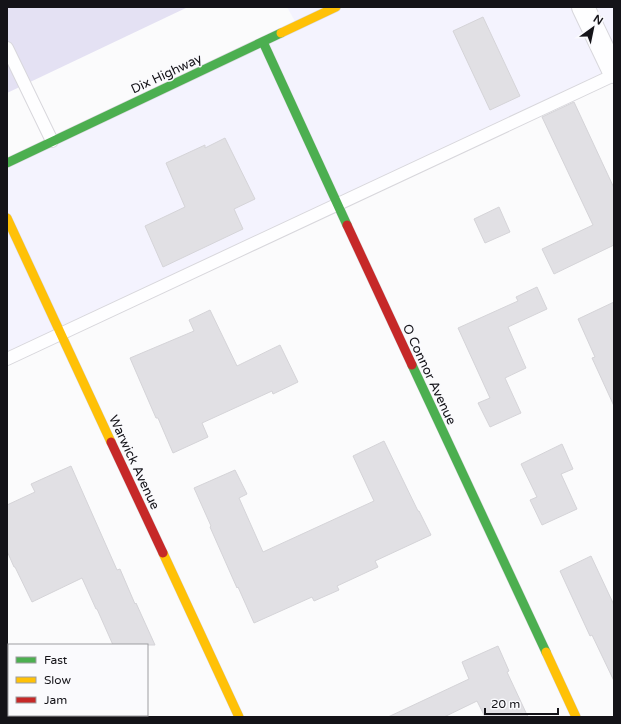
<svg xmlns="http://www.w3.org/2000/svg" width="621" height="724" font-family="'Varela Round',sans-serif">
	<rect width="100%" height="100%" fill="#fbfbfc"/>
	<!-- built -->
	<path fill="#f4f3fe" d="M287,7H614V75L7,359V163L297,25Z"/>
	<!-- green -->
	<path fill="#e4e1f3" d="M7,7H188L7,93Z"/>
	<!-- building -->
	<g fill="#e1e0e4" stroke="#d5d4d8">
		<path d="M483,17L520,96L490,110L453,31Z"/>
		<path d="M574,102L614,188V245L554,274L542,249L593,225L542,117Z"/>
		<path d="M225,138L255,199L234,209L243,229L163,267L145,226L185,207L166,163L205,145V148Z"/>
		<path d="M499,207L510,232L485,243L474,219Z"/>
		<path d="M537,287L547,309L508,327L526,368L505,378L521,413L490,427L478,403L490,398L458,328L518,301L516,297Z"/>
		<path d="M614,302V406L592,358L595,357L578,319Z"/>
		<path d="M210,310L237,366L280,345L298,382L273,394L272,391L202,423L208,437L173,453L158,418H156L130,358L194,331L189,320Z"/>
		<path d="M384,441L418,511H419L431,535L375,561L378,567L337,586L339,590L314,601L312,597L254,623L238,587L237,588L210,527L211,526L194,488L235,470L247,494L239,498L263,552L374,501L353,456Z"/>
		<path d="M562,444L573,469L561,474L577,509L542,525L530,500L537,497L521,464Z"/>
		<path d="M71,466L117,570L120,569L135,604L136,603L155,645H113L97,609H96L82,578L32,602L15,567H14L7,551V505L35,492L31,484Z"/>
		<path d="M591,556L614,605V681L592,635L590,636L560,571Z"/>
		<path d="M498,646L509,671L507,672L528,717H485L477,701L444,717H388L469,679L462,662Z"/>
	</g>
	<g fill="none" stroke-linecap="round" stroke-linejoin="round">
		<!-- lane casing -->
		<g stroke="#d8d7dc" stroke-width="14">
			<g id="lane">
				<path d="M7,48L52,141"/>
				<path d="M7,359L614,75"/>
			</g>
		</g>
		<!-- street casing -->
		<g stroke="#d8d7dc" stroke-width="24">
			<path id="street" d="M583,7L614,72"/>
		</g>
		<!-- fast casing -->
		<g stroke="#d8d7dc" stroke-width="10">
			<g id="fast">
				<path d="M263,42L347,225"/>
				<path d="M7,163L281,33"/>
				<path d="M412,365L546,652"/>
			</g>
		</g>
		<!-- slow casing -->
		<g stroke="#d8d7dc" stroke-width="10">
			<g id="slow">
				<path d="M281,33L336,7"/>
				<path d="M7,218L111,442"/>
				<path d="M163,553L239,717"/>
				<path d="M546,652L576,717"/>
			</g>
		</g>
		<!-- jam casing -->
		<g stroke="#d8d7dc" stroke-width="10">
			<g id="jam">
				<path d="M347,225L412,365"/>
				<path d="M111,442L163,553"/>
			</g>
		</g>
		<!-- lane -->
		<use href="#lane" stroke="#fefeff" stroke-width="12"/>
		<!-- street -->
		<use href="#street" stroke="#fefeff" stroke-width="22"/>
		<!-- fast -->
		<use href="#fast" stroke="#4caf50" stroke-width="9"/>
		<!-- slow -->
		<use href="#slow" stroke="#ffc107" stroke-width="9"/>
		<!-- jam -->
		<use href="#jam" stroke="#c62828" stroke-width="9"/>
	</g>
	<g text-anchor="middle" stroke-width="3" stroke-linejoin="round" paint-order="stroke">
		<!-- street labels -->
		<g font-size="13" fill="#141318" stroke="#fafafd">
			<text transform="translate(166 73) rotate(-25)" y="5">Dix Highway</text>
			<text transform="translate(430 374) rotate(65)" y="5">O Connor Avenue</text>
			<text transform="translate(135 462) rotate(65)" y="5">Warwick Avenue</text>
		</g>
	</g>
	<!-- border -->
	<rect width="621" height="724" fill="none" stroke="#141318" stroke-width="16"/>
	<!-- legend -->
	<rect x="8" y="644" width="140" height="72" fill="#fafafd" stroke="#9e9ea1"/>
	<rect x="16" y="657" width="20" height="6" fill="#4caf50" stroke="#9e9ea1"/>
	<text x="44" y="664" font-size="12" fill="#141318">Fast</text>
	<rect x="16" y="677" width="20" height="6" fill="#ffc107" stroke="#9e9ea1"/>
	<text x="44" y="684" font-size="12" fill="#141318">Slow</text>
	<rect x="16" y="697" width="20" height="6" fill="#c62828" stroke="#9e9ea1"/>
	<text x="44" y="704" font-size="12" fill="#141318">Jam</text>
	<!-- north arrow -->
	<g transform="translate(593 28) rotate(33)" stroke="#fafafd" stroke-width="3" paint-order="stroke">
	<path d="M0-3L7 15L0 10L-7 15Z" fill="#141318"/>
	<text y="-6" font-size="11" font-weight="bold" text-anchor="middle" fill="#141318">N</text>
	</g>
	<!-- scale -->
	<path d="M485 708v6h73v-6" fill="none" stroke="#141318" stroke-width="2"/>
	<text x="491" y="708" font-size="12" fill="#141318" stroke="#fafafd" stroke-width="3" paint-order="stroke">20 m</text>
</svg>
